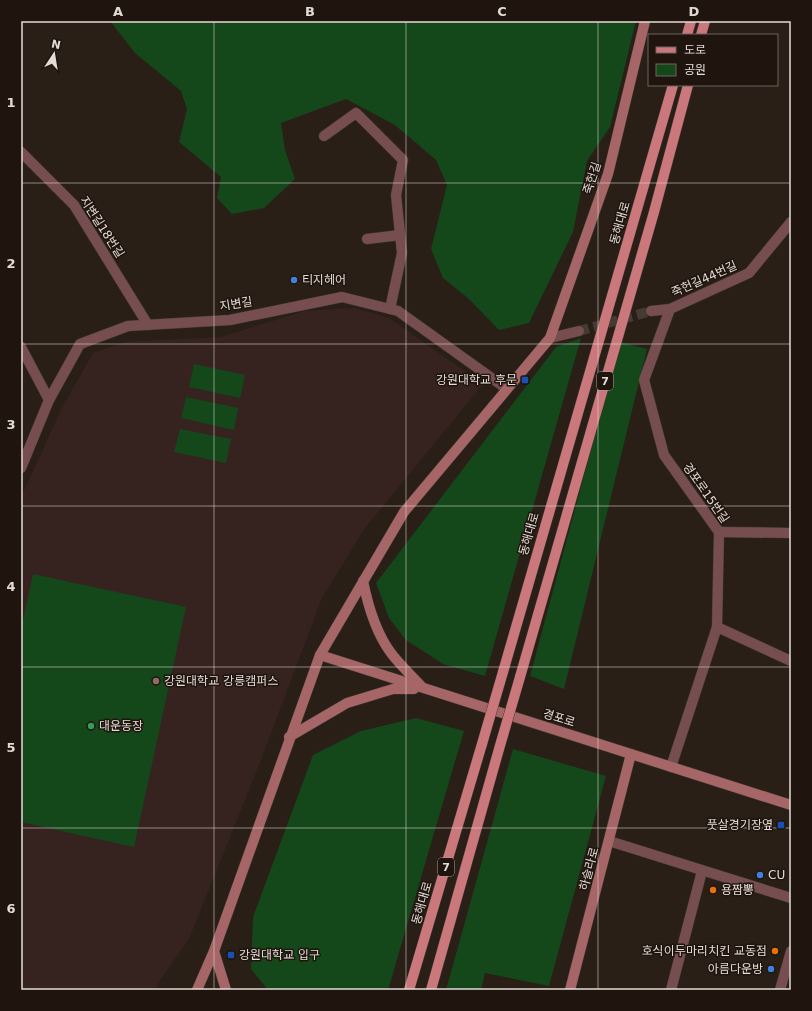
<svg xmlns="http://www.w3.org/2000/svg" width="812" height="1011" font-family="'DejaVu Sans','Noto Sans KR',sans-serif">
	<rect width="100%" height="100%" fill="#291f17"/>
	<!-- education -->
	<path fill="#362320" d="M354,308L389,318L483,384L365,528L322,598L259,765L189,939L158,983L156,990H21V492L25,489L61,410L93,353L125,342L221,337L304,311Z"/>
	<!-- green -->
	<g fill="#14471a">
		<path d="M110,21H636L610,127L587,161L573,232L529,323L499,330L468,298L443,278L431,249L447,185L436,160L395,125L346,99L281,123L285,150L295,179L264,208L232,214L217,198L221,177L179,142L187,109L181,91L135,53Z"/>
		<path d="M581,338L485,676L443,664L406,640L389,618L376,583L556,347Z"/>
		<path d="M620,342L647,349L564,689L530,676Z"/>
		<path d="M194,364L245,375L240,398L189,387Z"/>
		<path d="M186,397L238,408L234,430L181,418Z"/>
		<path d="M180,429L231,439L226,463L174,452Z"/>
		<path d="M33,574L186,607L134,847L21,822V629Z"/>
		<path d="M416,718L464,731L388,990H268L251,969L253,917L313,755L361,731Z"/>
		<path d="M513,749L606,776L549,986L485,973L481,990H446Z"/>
	</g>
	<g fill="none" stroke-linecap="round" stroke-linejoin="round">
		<!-- street-tunnel -->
		<path stroke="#453b34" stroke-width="10" stroke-dasharray="10 5" stroke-linecap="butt" d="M579,331L651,311"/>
		<!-- street casing -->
		<g stroke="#433932" stroke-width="11">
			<g id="street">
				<path d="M324,136L356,113L403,160L396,195L402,253L390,309"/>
				<path d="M21,152L74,205L148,325"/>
				<path d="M367,239L400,235"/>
				<path d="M670,309L644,380L664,455L719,532L717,627L671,767"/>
				<path d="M651,311L670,309L749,273L791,222"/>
				<path d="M550,338L579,331"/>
				<path d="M21,347L49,400"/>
				<path d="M21,468L49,400L80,344L128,326L230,320L342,297L398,311L507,389"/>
				<path d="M719,532L791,533"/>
				<path d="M717,627L791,661"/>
				<path d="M609,841L791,898"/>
				<path d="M671,990L702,871"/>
				<path d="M780,990L791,951"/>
			</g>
		</g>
		<!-- secondary casing -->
		<g stroke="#433932" stroke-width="11">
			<g id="secondary">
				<path d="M363,581C368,606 376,633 391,653C400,665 412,676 422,687"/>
				<path d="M320,655L791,805"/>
				<path d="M289,737L347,703L393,689H414"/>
				<path d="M214,951L226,990"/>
				<path d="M197,990L214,951L320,655L404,512L550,338L608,174L645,21"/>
				<path d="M570,990L631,754"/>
			</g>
		</g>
		<!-- primary casing -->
		<g stroke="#433932" stroke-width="11">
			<g id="primary">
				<path d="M687,35L691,21"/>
				<path d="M701,35L705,21"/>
				<path d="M503,672L673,85"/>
				<path d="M520,677L654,212L688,85"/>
				<path d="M409,990L482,744"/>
				<path d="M431,990L499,749"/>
			</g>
		</g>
		<!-- street -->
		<use href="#street" stroke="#764e4f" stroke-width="10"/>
		<!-- secondary -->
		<use href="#secondary" stroke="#a66668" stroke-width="10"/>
		<!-- primary -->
		<use href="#primary" stroke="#cb787c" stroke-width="10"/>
		<!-- primary-bridge casing -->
		<g stroke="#433932" stroke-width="11" stroke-linecap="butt">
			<g id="primary-bridge">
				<path d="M482,744L503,672"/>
				<path d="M499,749L520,677"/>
			</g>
		</g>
		<!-- primary-bridge -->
		<use href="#primary-bridge" stroke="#cb787c" stroke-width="10"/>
	</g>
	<!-- grid -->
	<path fill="none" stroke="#e3dbd6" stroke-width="1" stroke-opacity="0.55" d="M214,21V990M406,21V990M598,21V990M21,183H791M21,344H791M21,506H791M21,667H791M21,828H791"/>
	<!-- markers -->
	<g fill="#3f7fe0" stroke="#1f150e" stroke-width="1.5">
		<circle cx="294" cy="280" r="4"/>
		<circle cx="760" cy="875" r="4"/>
		<circle cx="771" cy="969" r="4"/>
	</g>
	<g fill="#1a4fb4" stroke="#1f150e" stroke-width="1.5">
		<rect x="521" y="376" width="8" height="8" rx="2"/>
		<rect x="777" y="821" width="8" height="8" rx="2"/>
		<rect x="227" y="951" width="8" height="8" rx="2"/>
	</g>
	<circle fill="#8d6e63" stroke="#1f150e" stroke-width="1.5" cx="156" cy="681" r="4"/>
	<circle fill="#2e9e5b" stroke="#1f150e" stroke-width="1.5" cx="91" cy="726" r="4"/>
	<g fill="#e8710a" stroke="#1f150e" stroke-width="1.5">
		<circle cx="713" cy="890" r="4"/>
		<circle cx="775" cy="951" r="4"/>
	</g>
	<g text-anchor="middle" stroke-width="3" stroke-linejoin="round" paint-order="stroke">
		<!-- shield labels -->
		<g fill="#1f150e" stroke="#a8a09a" stroke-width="1">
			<rect x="597" y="372" width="16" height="18" rx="3"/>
			<rect x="438" y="858" width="16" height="18" rx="3"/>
		</g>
		<g font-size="11" font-weight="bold" fill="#e3dbd6">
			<text x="605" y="385">7</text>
			<text x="446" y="871">7</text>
		</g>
		<!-- street labels -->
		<g font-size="12" fill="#e3dbd6" stroke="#1f150e">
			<text transform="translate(592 178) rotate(-72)" y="4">죽헌길</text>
			<text transform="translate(620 223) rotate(-74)" y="4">동해대로</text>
			<text transform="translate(102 227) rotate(57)" y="4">지변길18번길</text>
			<text transform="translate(704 279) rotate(-24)" y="4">죽헌길44번길</text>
			<text transform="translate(236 304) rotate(-9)" y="4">지변길</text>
			<text transform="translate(706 493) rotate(55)" y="4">경포로15번길</text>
			<text transform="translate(529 534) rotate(-74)" y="4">동해대로</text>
			<text transform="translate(559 718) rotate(17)" y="4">경포로</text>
			<text transform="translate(589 869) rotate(-75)" y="4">하슬라로</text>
			<text transform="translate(422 903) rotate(-74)" y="4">동해대로</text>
		</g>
		<!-- poi labels -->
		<g font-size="12" fill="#e3dbd6" stroke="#1f150e" text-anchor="start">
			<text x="302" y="284">티지헤어</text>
			<text x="517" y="384" text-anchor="end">강원대학교 후문</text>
			<text x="164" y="685">강원대학교 강릉캠퍼스</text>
			<text x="99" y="730">대운동장</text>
			<text x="773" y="829" text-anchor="end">풋살경기장옆</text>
			<text x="768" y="879">CU</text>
			<text x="721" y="894">용짬뽕</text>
			<text x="767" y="955" text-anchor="end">호식이두마리치킨 교동점</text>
			<text x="239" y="959">강원대학교 입구</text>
			<text x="763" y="973" text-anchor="end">아름다운방</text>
		</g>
	</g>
	<!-- border -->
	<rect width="812" height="1011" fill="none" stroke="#1f150e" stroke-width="44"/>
	<!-- legend -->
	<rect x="648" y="34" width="130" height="52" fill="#1f150e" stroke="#6d645e"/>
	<rect x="656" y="47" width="20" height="6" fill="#cb787c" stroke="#6d645e"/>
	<text x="684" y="54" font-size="12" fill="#e3dbd6">도로</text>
	<rect x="656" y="64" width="20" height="12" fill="#14471a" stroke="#6d645e"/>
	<text x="684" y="74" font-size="12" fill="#e3dbd6">공원</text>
	<!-- north arrow -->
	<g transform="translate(54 54) rotate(12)" stroke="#1f150e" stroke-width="3" paint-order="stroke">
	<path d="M0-3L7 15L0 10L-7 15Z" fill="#e3dbd6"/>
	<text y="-6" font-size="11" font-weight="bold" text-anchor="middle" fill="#e3dbd6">N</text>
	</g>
	<rect x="22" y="22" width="768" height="967" fill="none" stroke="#e3dbd6" stroke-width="1.5"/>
	<g font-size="13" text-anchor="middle" font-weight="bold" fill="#e3dbd6">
		<text x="118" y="16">A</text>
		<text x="310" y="16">B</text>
		<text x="502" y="16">C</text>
		<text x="694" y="16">D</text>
		<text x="11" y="107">1</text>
		<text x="11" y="268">2</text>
		<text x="11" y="429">3</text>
		<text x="11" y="591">4</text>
		<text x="11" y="752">5</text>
		<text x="11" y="913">6</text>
	</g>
</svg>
